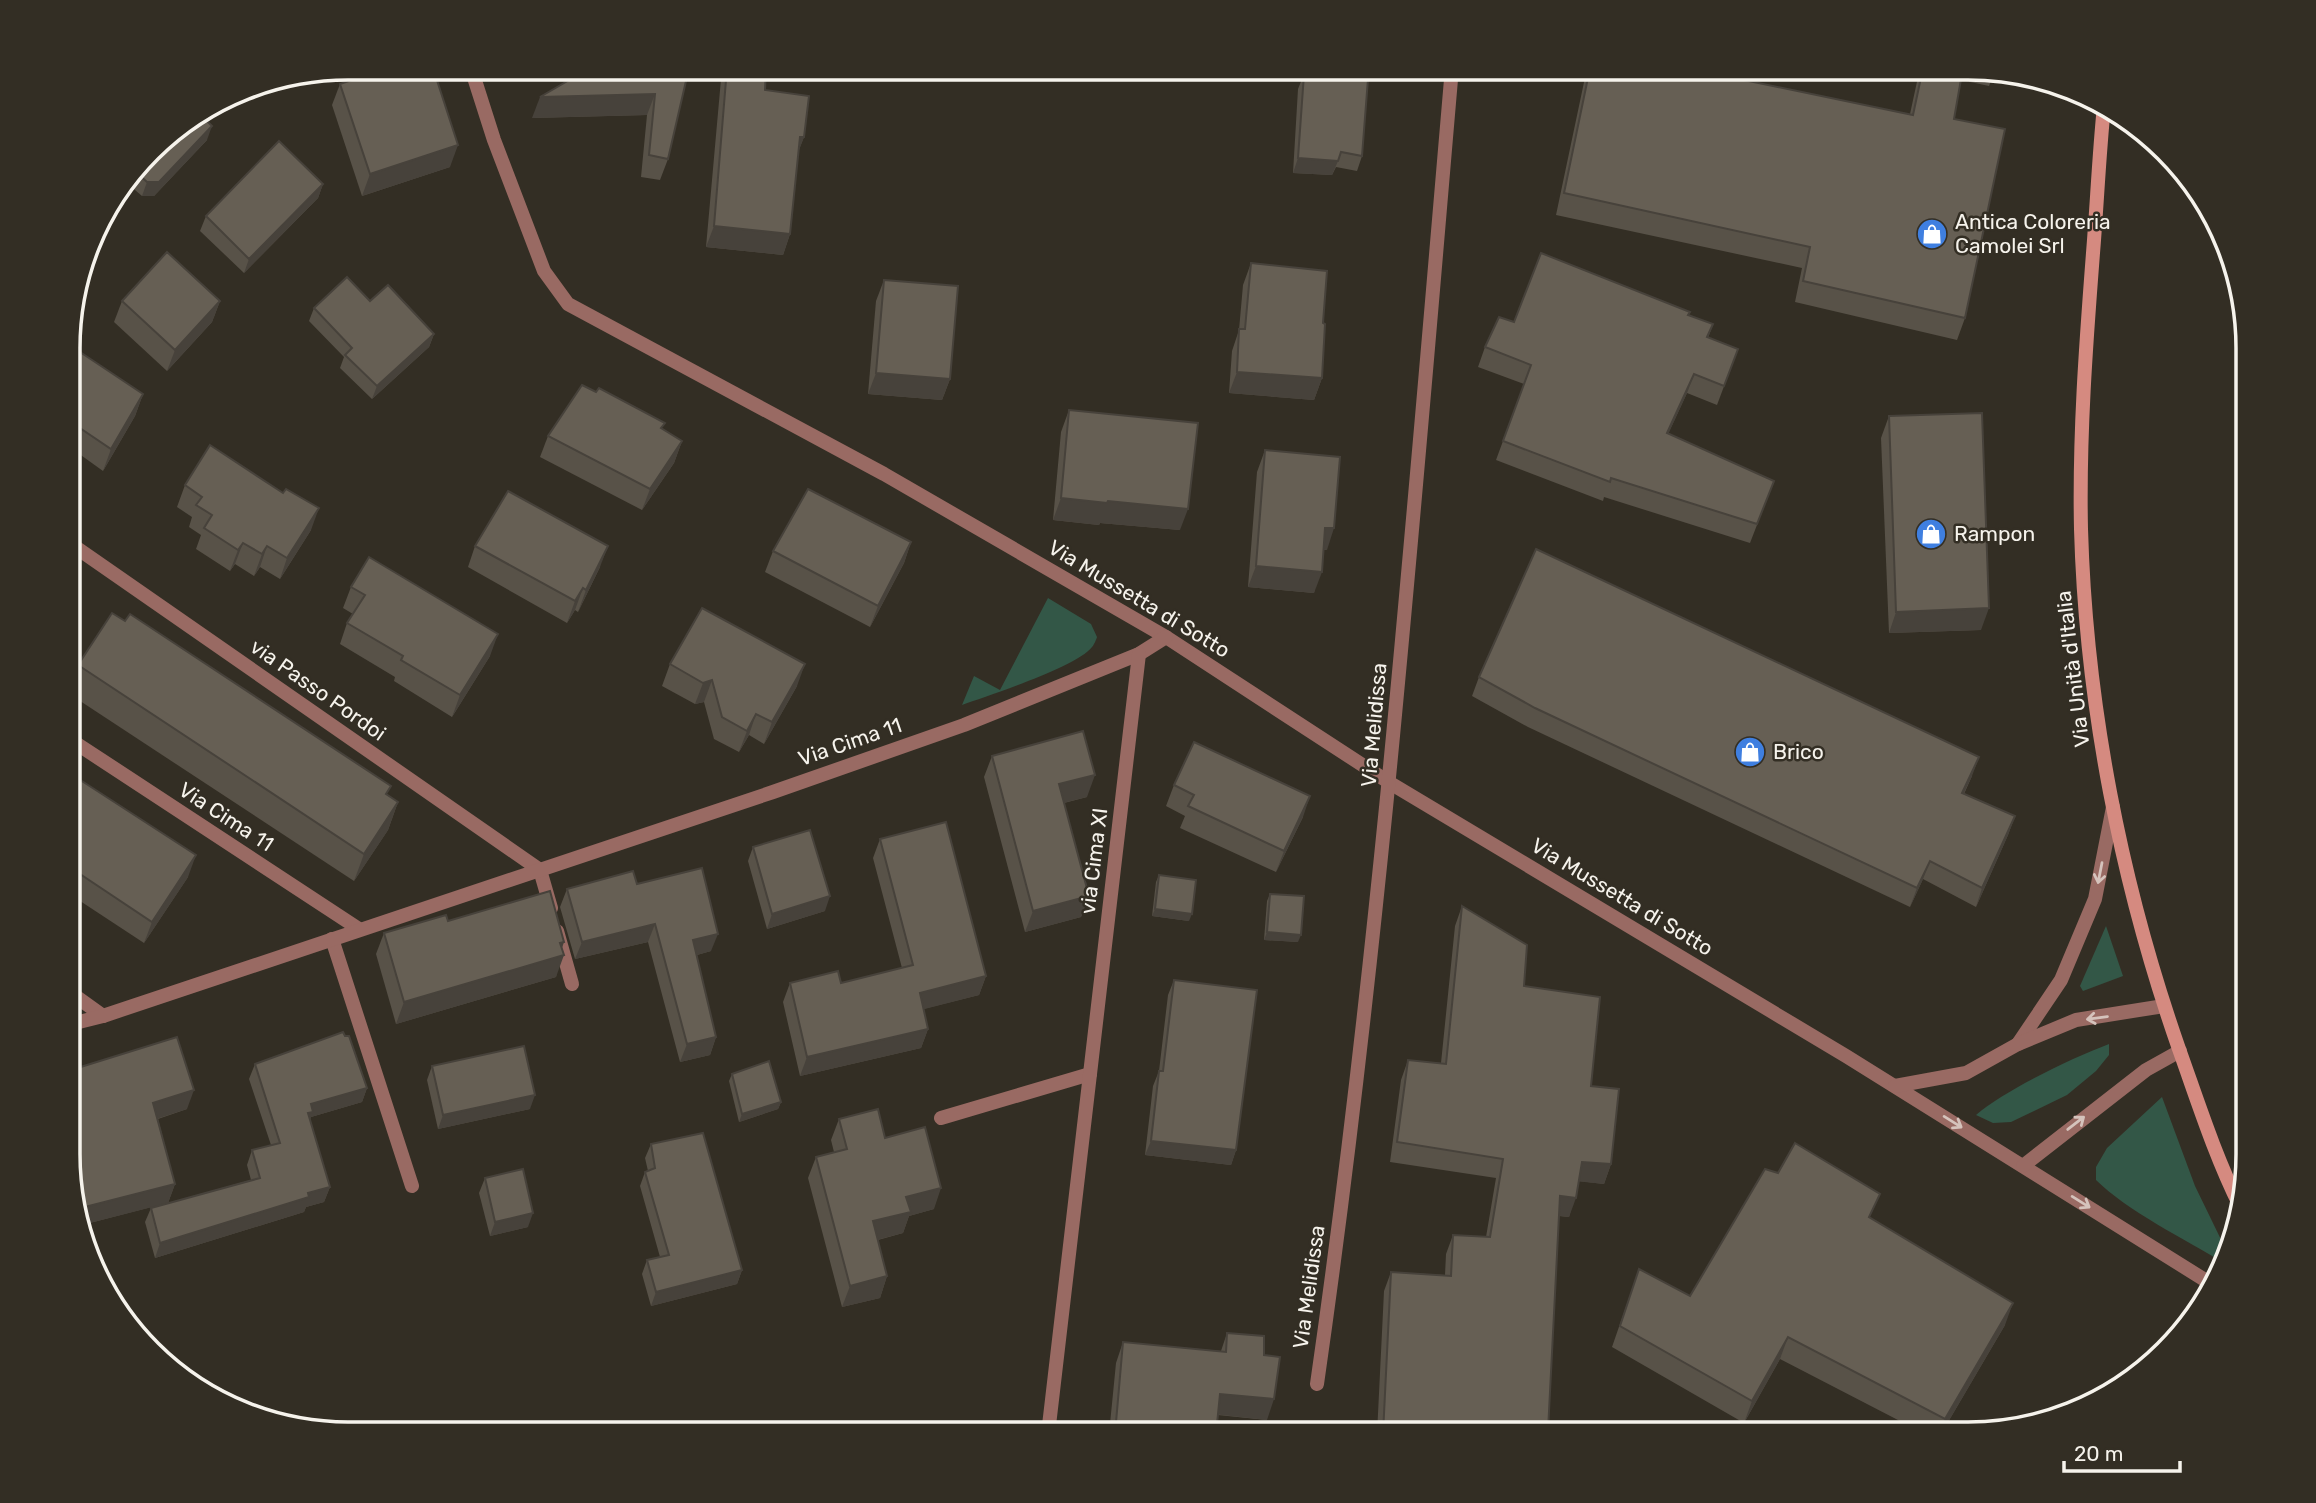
<svg xmlns="http://www.w3.org/2000/svg" width="2316" height="1503" font-family="Rubik,sans-serif">
	<rect width="100%" height="100%" fill="#332e24"/>
	<!-- green -->
	<g fill="#335747">
		<path d="M1048,598L1091,624L1097,637C1097,638 1093,647 1092,647C1077,667 989,695 962,705L974,676L1000,690Z"/>
		<path d="M2106,926L2123,976L2083,991L2080,986Z"/>
		<path d="M2109,1044V1055L2096,1071L2067,1095L2011,1122L1993,1123L1976,1115C2005,1090 2072,1058 2109,1044Z"/>
		<path d="M2162,1097L2195,1186L2228,1254L2224,1263C2186,1240 2126,1210 2096,1180V1167L2107,1148Z"/>
	</g>
	<g fill="none" stroke-linecap="round" stroke-linejoin="round">
		<!-- street -->
		<g stroke="#996a63" stroke-width="14">
			<path d="M471,68L494,140L544,271L568,304L884,474L1166,637L1390,783L1846,1056L2213,1285"/>
			<path d="M71,544L540,870L551,908"/>
			<path d="M71,740L359,929"/>
			<path d="M557,931L572,984"/>
			<path d="M332,939L412,1186"/>
			<path d="M71,993L103,1016"/>
			<path d="M71,1024L103,1016L773,792L964,725L1139,654L1166,637"/>
			<path d="M2018,1044L2061,980L2095,899L2113,807"/>
			<path d="M1895,1086L1966,1073L2018,1044L2076,1020L2164,1006"/>
			<path d="M941,1118L1090,1074"/>
			<path d="M2023,1166L2146,1070L2180,1051"/>
			<path d="M1317,1384C1380,947 1414,508 1452,68"/>
			<path d="M1048,1434L1139,654"/>
		</g>
		<!-- secondary -->
		<path stroke="#d58a80" stroke-width="14" d="M2104,106C2099,155 2097,204 2093,253C2086,344 2079,437 2081,529C2086,705 2121,883 2179,1049C2198,1102 2215,1156 2240,1206"/>
	</g>
	<!-- wall -->
	<g fill="#585248">
		<path d="M689,68L668,159L660,180L641,177L647,115L532,118Z"/>
		<path d="M722,68H766L765,90L804,137L798,152L790,234L783,255L706,247Z"/>
		<path d="M1587,68H1686L1910,114L1918,77L1873,68H1968L1994,73L1989,86L1961,80L1954,119L1965,318L1957,340L1795,302L1802,268L1556,215Z"/>
		<path d="M1304,74L1362,156L1357,171L1336,167L1332,175L1293,173L1298,89Z"/>
		<path d="M340,84L450,167L362,196L332,105Z"/>
		<path d="M164,138L207,140L154,196H142L128,184Z"/>
		<path d="M323,184L318,198L244,273L200,231L206,216Z"/>
		<path d="M1251,263L1323,323L1322,378L1314,400L1229,393L1232,351L1239,330L1243,285Z"/>
		<path d="M884,280L950,379L942,400L868,394L876,301Z"/>
		<path d="M122,301H220L212,322L167,371L114,322Z"/>
		<path d="M370,301L434,334L429,347L372,399L340,368L344,357L309,321L314,308Z"/>
		<path d="M1689,315L1713,324L1708,338L1738,349L1717,405L1687,393L1668,434L1774,481L1750,543L1604,497L1603,501L1496,460L1524,384L1478,367L1485,347L1514,322Z"/>
		<path d="M71,346L143,394L135,416L103,471L71,448Z"/>
		<path d="M1069,410L1180,530L1100,523L1099,525L1053,520L1061,432Z"/>
		<path d="M1889,416L1981,630L1889,633L1881,438Z"/>
		<path d="M663,429L682,441L674,463L642,510L540,457L548,436Z"/>
		<path d="M1265,450L1327,550H1323L1314,593L1248,587L1257,472Z"/>
		<path d="M185,485L311,530L280,579L260,567L254,576L235,564L230,571L196,549L201,535L189,527L192,517L177,507Z"/>
		<path d="M911,542L904,563L870,627L765,572L773,551Z"/>
		<path d="M475,546L600,567L578,612L575,610L567,623L468,567Z"/>
		<path d="M351,587L490,656L452,717L394,681L395,677L340,644L347,623L353,614L343,608Z"/>
		<path d="M670,664L797,686L764,744L749,735L739,752L714,739L704,702L695,704L662,686Z"/>
		<path d="M78,665L388,795L398,802L388,830L354,881L71,695V685Z"/>
		<path d="M1479,677L1972,776L1964,794L2015,816L2008,835L1976,907L1923,879L1910,907L1528,727L1472,696Z"/>
		<path d="M992,756L1087,797L1064,803L1089,896L1081,917L1025,932L984,777Z"/>
		<path d="M71,774L188,877L144,943L71,895Z"/>
		<path d="M1174,785L1303,817L1276,872L1180,828L1185,816L1166,806Z"/>
		<path d="M880,839L986,976L979,995L923,1009L928,1029L921,1048L800,1076L783,1002L790,983H841L902,968L873,858Z"/>
		<path d="M753,847L825,911L767,929L748,861Z"/>
		<path d="M1159,875L1189,921L1152,916L1156,882Z"/>
		<path d="M637,884L711,951L697,955L716,1037L710,1055L680,1062L648,942L575,959L560,907L567,889Z"/>
		<path d="M1270,894L1298,942L1264,940L1267,901Z"/>
		<path d="M1462,906L1524,986L1591,1086L1611,1164L1604,1184L1579,1181L1569,1217L1559,1216L1547,1434H1377L1384,1291L1391,1272L1445,1275L1446,1254L1453,1235L1486,1237L1496,1178L1390,1162L1401,1080L1408,1060L1441,1063L1455,926Z"/>
		<path d="M448,921L562,949L556,977L396,1024L376,954L384,933Z"/>
		<path d="M1174,980L1236,1150L1231,1165L1145,1155L1153,1086L1159,1071L1168,995Z"/>
		<path d="M255,1064L367,1088L362,1102L311,1117L310,1119L330,1187L324,1202L306,1207L304,1212L155,1258L145,1222L151,1208L159,1205L82,1225L71,1190V1070L187,1109L158,1119L175,1184L168,1203L251,1180L247,1165L252,1150L271,1145L249,1079Z"/>
		<path d="M432,1066L530,1109L438,1129L427,1080Z"/>
		<path d="M732,1074L781,1102L778,1109L739,1122L729,1081Z"/>
		<path d="M839,1119L885,1138L934,1209L909,1216L903,1233L878,1240L887,1276L880,1298L842,1307L808,1178L816,1157L834,1152L831,1140Z"/>
		<path d="M651,1144L742,1270L737,1284L651,1306L642,1274L647,1260L660,1257L640,1186L645,1172L648,1171L645,1158Z"/>
		<path d="M485,1178L528,1227L490,1236L479,1193Z"/>
		<path d="M1871,1218L2005,1325L1941,1434H1925L1780,1359L1744,1423L1612,1347L1639,1269L1690,1296Z"/>
		<path d="M1227,1333L1264,1355L1267,1420L1218,1415L1216,1434H1109L1116,1363L1123,1342L1221,1351Z"/>
	</g>
	<!-- shaded-wall -->
	<g fill="#47423b">
		<path d="M655,94L647,115L532,118L540,97Z"/>
		<path d="M212,126L207,140L154,196H142L147,182Z"/>
		<path d="M800,137H804L796,158Z"/>
		<path d="M458,145L450,167L362,196L370,174Z"/>
		<path d="M1298,158L1338,161L1332,175L1293,173Z"/>
		<path d="M323,184L318,198L244,273L249,259Z"/>
		<path d="M714,226L790,234L783,255L706,247Z"/>
		<path d="M220,301L212,322L167,371L175,350Z"/>
		<path d="M434,334L429,347L372,399L377,386Z"/>
		<path d="M1237,372L1322,378L1314,400L1229,393Z"/>
		<path d="M876,373L950,379L942,400L868,394Z"/>
		<path d="M1694,374L1687,393L1660,452L1667,433Z"/>
		<path d="M143,394L135,416L103,471L111,449Z"/>
		<path d="M682,441L674,463L642,510L650,489Z"/>
		<path d="M1061,498L1108,501L1188,509L1180,530L1100,523L1099,525L1053,520Z"/>
		<path d="M319,508L311,530L280,579L287,558Z"/>
		<path d="M1325,528H1334L1327,550L1317,549Z"/>
		<path d="M911,542L904,563L870,627L878,606Z"/>
		<path d="M243,543L235,564L230,571L238,550Z"/>
		<path d="M267,546L260,567L254,576L262,554Z"/>
		<path d="M608,546L600,567L578,612L586,590Z"/>
		<path d="M1256,566L1322,572L1314,593L1248,587Z"/>
		<path d="M583,588L575,610L567,623L575,601Z"/>
		<path d="M1989,608L1981,630L1889,633L1896,612Z"/>
		<path d="M498,634L490,656L452,717L460,695Z"/>
		<path d="M805,664L797,686L764,744L772,722Z"/>
		<path d="M712,680L704,702L695,704L703,683Z"/>
		<path d="M756,714L749,735L739,752L747,731Z"/>
		<path d="M1979,757L1972,776L1955,812L1962,793Z"/>
		<path d="M1095,775L1087,797L1051,806L1059,784Z"/>
		<path d="M1310,796L1303,817L1276,872L1284,851Z"/>
		<path d="M398,802L388,830L354,881L364,854Z"/>
		<path d="M2015,816L2008,835L1976,907L1982,888Z"/>
		<path d="M196,855L188,877L144,943L152,922Z"/>
		<path d="M1930,861L1923,879L1910,907L1917,888Z"/>
		<path d="M830,896L825,911L767,929L772,914Z"/>
		<path d="M1089,896L1081,917L1025,932L1033,911Z"/>
		<path d="M1155,909L1192,914L1189,921L1152,916Z"/>
		<path d="M655,924L648,942L575,959L582,942Z"/>
		<path d="M1267,932L1301,935L1298,942L1264,940Z"/>
		<path d="M718,934L711,951L686,958L693,940Z"/>
		<path d="M564,942L559,957L564,955L556,977L396,1024L404,1002Z"/>
		<path d="M986,976L979,995L913,1012L920,993Z"/>
		<path d="M928,1029L921,1048L800,1076L807,1057Z"/>
		<path d="M716,1037L710,1055L680,1062L687,1044Z"/>
		<path d="M367,1088L362,1102L311,1117L308,1126L303,1128L311,1104Z"/>
		<path d="M194,1090L187,1109L147,1122L153,1103Z"/>
		<path d="M535,1095L530,1109L438,1129L443,1115Z"/>
		<path d="M781,1102L778,1109L739,1122L742,1114Z"/>
		<path d="M1151,1141L1236,1150L1231,1165L1145,1155Z"/>
		<path d="M1582,1162L1611,1164L1604,1184L1575,1181Z"/>
		<path d="M175,1184L168,1203L82,1225L77,1209Z"/>
		<path d="M330,1187L324,1202L306,1207L304,1212L155,1258L160,1243L308,1193Z"/>
		<path d="M941,1188L934,1209L909,1216L903,1233L865,1243L873,1221L906,1197Z"/>
		<path d="M1560,1196L1576,1198L1569,1217L1553,1215Z"/>
		<path d="M533,1213L528,1227L490,1236L495,1222Z"/>
		<path d="M742,1270L737,1284L651,1306L656,1292Z"/>
		<path d="M887,1276L880,1298L842,1307L850,1286Z"/>
		<path d="M2013,1303L2005,1325L1941,1434H1940L1945,1419Z"/>
		<path d="M1788,1337L1780,1359L1744,1423L1752,1401Z"/>
		<path d="M1220,1394L1274,1399L1267,1420L1213,1414Z"/>
		<path d="M1473,1427L1548,1431L1547,1434H1470Z"/>
	</g>
	<!-- building -->
	<g fill="#665f54" stroke="#47423b" stroke-width="2">
		<path d="M386,68H433L458,145L370,174L340,84Z"/>
		<path d="M590,68H689L668,159L649,155L655,94L540,97Z"/>
		<path d="M727,68H766L765,90L809,96L804,137H800L790,234L714,226Z"/>
		<path d="M1590,68H1686L1913,115L1923,68H1963L1954,119L2005,129L1965,318L1803,281L1810,247L1564,193Z"/>
		<path d="M1304,74L1368,79L1362,156L1341,152L1338,161L1298,158Z"/>
		<path d="M201,115L212,126L159,182H147L137,173L164,138Z"/>
		<path d="M279,141L323,184L249,259L206,216Z"/>
		<path d="M167,252L220,301L175,350L122,301Z"/>
		<path d="M1541,253L1690,312L1688,315L1713,324L1707,337L1738,349L1724,386L1694,374L1667,433L1774,481L1757,524L1611,478L1610,482L1503,441L1531,365L1485,347L1499,317L1514,322Z"/>
		<path d="M1251,263L1327,271L1323,323L1325,324L1322,378L1237,372L1239,329H1245Z"/>
		<path d="M347,277L370,301L388,285L434,334L377,386L345,355L352,348L314,308Z"/>
		<path d="M884,280L958,286L950,379L876,373Z"/>
		<path d="M71,346L143,394L111,449L71,422Z"/>
		<path d="M582,385L596,392L599,388L665,423L661,428L682,441L650,489L548,436Z"/>
		<path d="M1069,410L1198,423L1188,509L1108,501L1107,503L1061,498Z"/>
		<path d="M1982,413L1989,608L1896,612L1889,416Z"/>
		<path d="M210,445L283,493L286,489L319,508L287,558L267,546L262,554L243,543L238,550L204,528L212,515L196,505L202,497L185,485Z"/>
		<path d="M1265,450L1340,457L1334,528H1325L1322,572L1256,566Z"/>
		<path d="M808,489L911,542L878,606L773,551Z"/>
		<path d="M508,491L608,546L586,590L583,588L575,601L475,546Z"/>
		<path d="M1536,549L1979,757L1962,793L2015,816L1982,888L1930,861L1917,888L1535,708L1479,677Z"/>
		<path d="M369,557L498,634L460,695L401,660L403,656L347,623L365,595L351,587Z"/>
		<path d="M702,608L805,664L772,722L756,714L747,731L722,717L712,680L703,683L670,664Z"/>
		<path d="M112,613L125,621L130,614L391,786L386,794L398,802L364,854L78,665Z"/>
		<path d="M1083,731L1095,775L1059,784L1089,896L1033,911L992,756Z"/>
		<path d="M1194,742L1310,796L1284,851L1188,806L1194,795L1174,785Z"/>
		<path d="M71,774L196,855L152,922L71,868Z"/>
		<path d="M946,822L986,976L920,993L928,1029L807,1057L790,983L838,971L841,983L913,965L880,839Z"/>
		<path d="M810,830L830,896L772,914L753,847Z"/>
		<path d="M702,868L718,934L693,940L716,1037L687,1044L655,924L582,942L567,889L633,871L637,884Z"/>
		<path d="M1159,875L1196,880L1192,914L1155,909Z"/>
		<path d="M550,891L564,942L560,943L564,955L404,1002L384,933L446,915L448,921Z"/>
		<path d="M1270,894L1304,896L1301,935L1267,932Z"/>
		<path d="M1462,906L1527,945L1524,986L1600,997L1591,1086L1619,1089L1611,1164L1582,1162L1576,1198L1560,1196L1548,1431L1473,1427L1472,1434H1383L1391,1272L1451,1276L1453,1235L1490,1237L1503,1159L1397,1142L1408,1060L1446,1064Z"/>
		<path d="M1174,980L1257,990L1236,1150L1151,1141L1159,1071H1163Z"/>
		<path d="M343,1032L345,1036H349L367,1088L311,1104L313,1112L308,1113L330,1187L308,1193L309,1197L160,1243L151,1208L260,1178L252,1150L280,1143L255,1064Z"/>
		<path d="M177,1037L194,1090L153,1103L175,1184L77,1209L71,1190V1091L76,1090L71,1070Z"/>
		<path d="M524,1046L535,1095L443,1115L432,1066Z"/>
		<path d="M769,1061L781,1102L742,1114L732,1074Z"/>
		<path d="M878,1109L885,1138L925,1127L941,1188L906,1197L911,1212L873,1221L887,1276L850,1286L816,1157L847,1149L839,1119Z"/>
		<path d="M703,1133L742,1270L656,1292L647,1260L669,1255L645,1172L655,1168L651,1144Z"/>
		<path d="M1795,1143L1880,1194L1869,1217L2013,1303L1945,1419L1788,1337L1752,1401L1620,1326L1639,1269L1690,1296L1765,1169L1778,1173Z"/>
		<path d="M523,1169L533,1213L495,1222L485,1178Z"/>
		<path d="M1227,1333L1264,1336V1355L1280,1357L1274,1399L1220,1394L1216,1434H1115L1123,1342L1226,1352Z"/>
	</g>
	<!-- one-way arrows -->
	<defs><path id="oneway-shaft" d="M-6 0H5M1.5-3L5.5 0L1.5 3" fill="none" stroke-width="1.6" stroke-linecap="round" stroke-linejoin="round" transform="scale(1.75)"/></defs>
	<g stroke="#d5c3bc">
		<use href="#oneway-shaft" transform="translate(2100 873) rotate(101)"/>
		<use href="#oneway-shaft" transform="translate(2097 1018) rotate(172)"/>
		<use href="#oneway-shaft" transform="translate(1953 1122) rotate(32)"/>
		<use href="#oneway-shaft" transform="translate(2076 1123) rotate(-38)"/>
		<use href="#oneway-shaft" transform="translate(2081 1202) rotate(32)"/>
	</g>
	<!-- icons -->
	<defs>
		<g id="shop-disc" transform="scale(1.575)"><circle r="9.5" fill="#3f7fe0" stroke="#332e24"/><path d="M-5-2.5h2.3a2.7 3.5 0 0 1 5.4 0H5L5.5 6h-11ZM-1.5-2.5h3a1.5 2.3 0 0 0-3 0Z" fill="#fff"/></g>
	</defs>
	<g fill-rule="evenodd">
		<use href="#shop-disc" x="1932" y="234"/>
		<use href="#shop-disc" x="1931" y="534"/>
		<use href="#shop-disc" x="1750" y="752"/>
	</g>
	<g text-anchor="middle" stroke-width="5" stroke-linejoin="round" paint-order="stroke">
		<!-- poi labels -->
		<g font-size="21" fill="#f6f3ec" stroke="#332e24" text-anchor="start">
			<text x="1955" y="229">Antica Coloreria<tspan x="1955" dy="24">Camolei Srl</tspan></text>
			<text x="1954" y="541">Rampon</text>
			<text x="1773" y="759">Brico</text>
		</g>
		<!-- street labels -->
		<g font-size="21" fill="#f6f3ec" stroke="#332e24">
			<text transform="translate(1139 599) rotate(31)" y="7">Via Mussetta di Sotto</text>
			<text transform="translate(2073 669) rotate(-97)" y="7">Via Unità d'Italia</text>
			<text transform="translate(318 690) rotate(35)" y="7">via Passo Pordoi</text>
			<text transform="translate(1374 725) rotate(-85)" y="7">Via Melidissa</text>
			<text transform="translate(850 742) rotate(-19)" y="7">Via Cima 11</text>
			<text transform="translate(226 817) rotate(33)" y="7">Via Cima 11</text>
			<text transform="translate(1094 861) rotate(-83)" y="7">via Cima XI</text>
			<text transform="translate(1622 897) rotate(31)" y="7">Via Mussetta di Sotto</text>
			<text transform="translate(1309 1287) rotate(-82)" y="7">Via Melidissa</text>
		</g>
	</g>
	<!-- crop -->
	<path d="M0 0H2316V1503H0ZM348 80H1968A268 268 0 0 1 2236 348V1154A268 268 0 0 1 1968 1422H348A268 268 0 0 1 80 1154V348A268 268 0 0 1 348 80Z" fill="#332e24" fill-rule="evenodd"/>
	<path fill="none" stroke="#f6f3ec" stroke-width="3.5" d="M348 80H1968A268 268 0 0 1 2236 348V1154A268 268 0 0 1 1968 1422H348A268 268 0 0 1 80 1154V348A268 268 0 0 1 348 80Z"/>
	<!-- scale -->
	<path d="M2064 1461v10h116v-10" fill="none" stroke="#f6f3ec" stroke-width="3.5"/>
	<text x="2074" y="1461" font-size="21" fill="#f6f3ec" stroke="#332e24" stroke-width="5" paint-order="stroke">20 m</text>
</svg>
